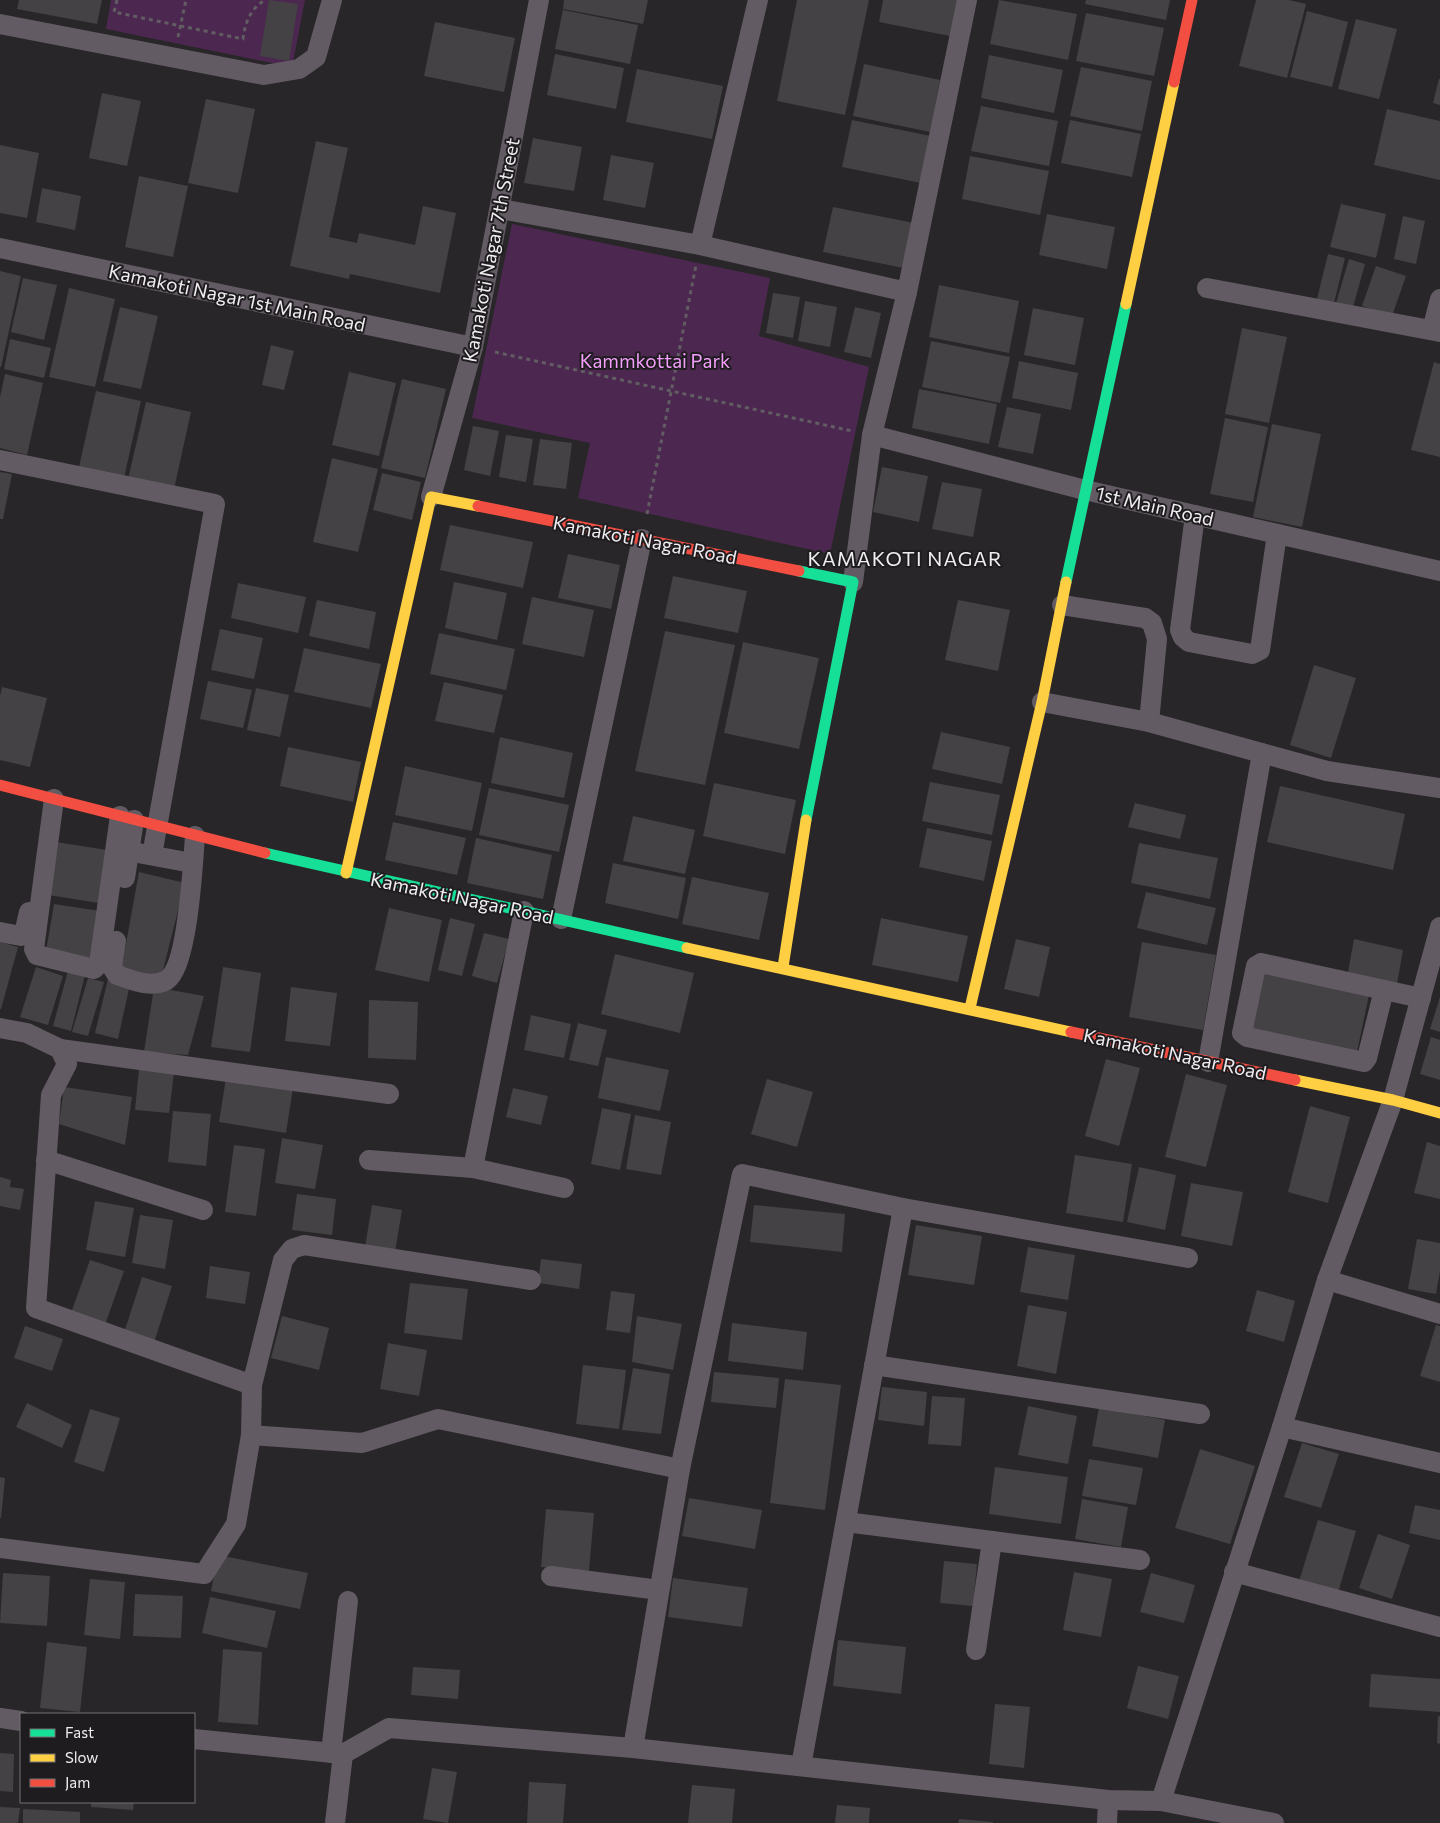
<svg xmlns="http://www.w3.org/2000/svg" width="1440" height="1823" font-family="Commissioner,sans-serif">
	<rect width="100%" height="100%" fill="#282628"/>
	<!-- green -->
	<g fill="#4c2850">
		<path d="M111,0H305L292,67L106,29Z"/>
		<path d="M512,224L770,278L759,336L869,367L830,554L578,498L590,443L472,418Z"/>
	</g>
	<!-- building -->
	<g fill="#444244">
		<path d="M19,0H102L97,24L17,9Z"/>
		<path d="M269,0L298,4L289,61L260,56Z"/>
		<path d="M564,0H648L643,24L563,9Z"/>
		<path d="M797,0H869L845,115L777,101Z"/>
		<path d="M883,0H958L950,36L879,22Z"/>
		<path d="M999,0L1077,14L1068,60L990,44Z"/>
		<path d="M1086,0H1170L1166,20L1085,4Z"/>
		<path d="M1256,0H1289L1306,4L1287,78L1239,66Z"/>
		<path d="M563,10L638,25L630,64L555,49Z"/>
		<path d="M1307,11L1348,22L1332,87L1290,77Z"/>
		<path d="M1086,13L1164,28L1154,76L1076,61Z"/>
		<path d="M1356,19L1397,29L1379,99L1338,89Z"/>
		<path d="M435,22L515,38L504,92L424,76Z"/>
		<path d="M555,54L624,68L616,109L547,95Z"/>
		<path d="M989,55L1063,70L1054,113L981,98Z"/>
		<path d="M864,64L940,80L930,132L853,116Z"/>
		<path d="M1081,67L1152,81L1142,131L1070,116Z"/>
		<path d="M637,69L723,86L712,139L626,122Z"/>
		<path d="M1439,79H1440V105L1433,103Z"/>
		<path d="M102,93L141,101L127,166L89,158Z"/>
		<path d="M206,99L255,109L238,193L188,183Z"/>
		<path d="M981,106L1058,121L1049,166L971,151Z"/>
		<path d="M1387,109L1440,121V180L1374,165Z"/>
		<path d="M852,120L931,136L921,183L842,167Z"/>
		<path d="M1070,120L1141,134L1132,177L1061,163Z"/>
		<path d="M533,138L582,147L574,191L524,183Z"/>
		<path d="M316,141L348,148L329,237L357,243L359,233L415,245L423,206L456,213L440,293L350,274L349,279L290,266Z"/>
		<path d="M0,145L39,153L27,218L0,213Z"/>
		<path d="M611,155L654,163L645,208L603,200Z"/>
		<path d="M970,156L1049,171L1040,215L962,199Z"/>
		<path d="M139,176L188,186L173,257L125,247Z"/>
		<path d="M42,188L81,196L75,230L36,222Z"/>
		<path d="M1341,204L1386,214L1376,258L1330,247Z"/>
		<path d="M833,207L914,223L904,268L823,252Z"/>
		<path d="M1047,214L1115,227L1107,269L1039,255Z"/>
		<path d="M1403,216L1425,221L1416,264L1394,259Z"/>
		<path d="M1328,254L1345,258L1334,303L1317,299Z"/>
		<path d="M1349,259L1365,264L1353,307L1336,303Z"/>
		<path d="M1376,266L1406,276L1392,316L1362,306Z"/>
		<path d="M0,271L21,276L1,367H0Z"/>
		<path d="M23,278L57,285L44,340L11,332Z"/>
		<path d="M939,285L1019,301L1009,353L929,337Z"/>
		<path d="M69,288L115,299L95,387L49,377Z"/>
		<path d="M773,293L800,297L793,338L766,333Z"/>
		<path d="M805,301L837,307L830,347L798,341Z"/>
		<path d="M120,307L158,316L141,389L103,381Z"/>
		<path d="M855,307L881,313L871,358L844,352Z"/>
		<path d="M1033,308L1084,318L1075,365L1024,355Z"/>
		<path d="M1242,328L1287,337L1269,423L1225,414Z"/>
		<path d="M10,339L51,348L44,378L4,369Z"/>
		<path d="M931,341L1010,357L1000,403L922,387Z"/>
		<path d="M271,345L294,351L284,390L262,385Z"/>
		<path d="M1019,361L1078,373L1071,410L1012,398Z"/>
		<path d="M1434,362L1440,364V457L1411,450Z"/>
		<path d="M349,372L396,383L379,456L332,445Z"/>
		<path d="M5,374L43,383L27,455L0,448V397Z"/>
		<path d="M402,379L446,389L425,478L381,468Z"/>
		<path d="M919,389L997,404L989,444L912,428Z"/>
		<path d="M96,391L141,401L124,478L79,467Z"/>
		<path d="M146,402L191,412L174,489L128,479Z"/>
		<path d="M1007,407L1041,414L1033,454L998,447Z"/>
		<path d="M1225,418L1268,427L1253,502L1210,494Z"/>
		<path d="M1272,424L1321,434L1302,527L1253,517Z"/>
		<path d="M473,426L499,431L490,476L464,470Z"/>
		<path d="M506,435L533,439L526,482L499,477Z"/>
		<path d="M540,439L572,443L566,489L533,485Z"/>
		<path d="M332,458L378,469L358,552L313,542Z"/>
		<path d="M882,467L928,476L919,522L873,512Z"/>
		<path d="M0,472L12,474L3,519H0Z"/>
		<path d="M382,473L421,482L412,520L373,510Z"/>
		<path d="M942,482L982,489L973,537L932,529Z"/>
		<path d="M450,525L533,542L523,588L440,570Z"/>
		<path d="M568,554L620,565L611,609L558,598Z"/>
		<path d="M673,576L747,591L738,633L664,618Z"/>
		<path d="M454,582L507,593L497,640L445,628Z"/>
		<path d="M238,583L306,597L298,633L231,618Z"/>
		<path d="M532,597L594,610L584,657L522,644Z"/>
		<path d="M317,600L376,612L369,649L309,636Z"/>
		<path d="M958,600L1010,610L998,671L945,660Z"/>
		<path d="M220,629L263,638L254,679L211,670Z"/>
		<path d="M665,631L735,645L705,785L635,771Z"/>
		<path d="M439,633L515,649L506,690L430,674Z"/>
		<path d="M743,642L819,658L799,749L724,733Z"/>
		<path d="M304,648L381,664L371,708L294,692Z"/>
		<path d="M1314,665L1356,678L1331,758L1290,745Z"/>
		<path d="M208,681L252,690L243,728L200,719Z"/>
		<path d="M444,682L503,695L494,733L435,721Z"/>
		<path d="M2,687L47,698L30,767L0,760V696Z"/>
		<path d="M256,688L289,695L280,737L247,730Z"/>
		<path d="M941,732L1010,747L1002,784L932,769Z"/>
		<path d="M500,737L573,753L564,798L491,783Z"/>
		<path d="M288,747L361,762L353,802L280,786Z"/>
		<path d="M405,766L482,783L472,831L395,815Z"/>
		<path d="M930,782L1000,795L992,835L922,821Z"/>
		<path d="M714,783L796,800L785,854L703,836Z"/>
		<path d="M1280,786L1405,814L1393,870L1267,842Z"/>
		<path d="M489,788L569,805L559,852L479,835Z"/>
		<path d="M1135,803L1186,815L1180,839L1128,827Z"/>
		<path d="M633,816L695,830L685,874L623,861Z"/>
		<path d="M393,822L466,838L457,875L385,860Z"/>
		<path d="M927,828L992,841L984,881L919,867Z"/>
		<path d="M476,838L552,855L543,899L467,883Z"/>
		<path d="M56,842L107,850L99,903L48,895Z"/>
		<path d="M1139,843L1218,858L1210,899L1131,883Z"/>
		<path d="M613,863L686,878L678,919L605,903Z"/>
		<path d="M139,872L185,883L161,978L121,971Z"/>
		<path d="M692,877L769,893L759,940L682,924Z"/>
		<path d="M1146,892L1216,908L1207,945L1137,928Z"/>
		<path d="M54,904L100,911L93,958L46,951Z"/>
		<path d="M389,908L442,920L429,982L375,970Z"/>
		<path d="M450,918L475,924L462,976L438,970Z"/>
		<path d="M881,918L968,936L958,982L872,965Z"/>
		<path d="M484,933L509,939L497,983L472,976Z"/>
		<path d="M1016,939L1050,947L1039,997L1004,989Z"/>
		<path d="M1354,939L1403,950L1396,989L1348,972Z"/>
		<path d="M0,942L18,947L1,1009H0Z"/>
		<path d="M1142,942L1216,955L1203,1030L1129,1017Z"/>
		<path d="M615,954L694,973L680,1033L601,1014Z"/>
		<path d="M36,967L63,976L48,1025L20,1017Z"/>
		<path d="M223,967L261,973L250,1052L211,1047Z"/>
		<path d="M1261,968L1370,990L1356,1057L1247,1035Z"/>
		<path d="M68,971L85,975L71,1031L53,1026Z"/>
		<path d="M88,978L104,982L88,1036L72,1032Z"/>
		<path d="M108,979L130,984L118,1039L95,1033Z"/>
		<path d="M154,987L204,996L188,1055L144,1052Z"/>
		<path d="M291,987L337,993L330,1046L285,1041Z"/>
		<path d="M1440,997V1032L1430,1029Z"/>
		<path d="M369,1000L418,1002L416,1060L368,1058Z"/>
		<path d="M531,1015L571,1024L564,1058L524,1050Z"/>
		<path d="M578,1023L607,1030L598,1066L569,1060Z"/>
		<path d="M1431,1037L1440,1040V1080L1420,1074Z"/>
		<path d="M606,1057L669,1070L660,1111L598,1098Z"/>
		<path d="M1106,1059L1140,1068L1119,1146L1085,1136Z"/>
		<path d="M139,1069L174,1073L169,1113L135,1110Z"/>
		<path d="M1186,1074L1227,1085L1206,1167L1165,1157Z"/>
		<path d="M226,1078L293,1088L286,1133L219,1122Z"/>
		<path d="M767,1079L813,1092L797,1147L751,1134Z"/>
		<path d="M64,1087L132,1097L125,1145L59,1124Z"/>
		<path d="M513,1088L548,1096L541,1125L506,1117Z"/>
		<path d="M1310,1106L1350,1117L1328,1203L1288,1192Z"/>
		<path d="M602,1108L631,1114L620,1170L591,1164Z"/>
		<path d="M173,1111L211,1114L206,1166L168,1162Z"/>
		<path d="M635,1115L671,1122L661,1175L626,1169Z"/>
		<path d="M282,1138L323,1145L315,1189L275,1183Z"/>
		<path d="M1427,1142L1440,1146V1199L1414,1193Z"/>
		<path d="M234,1145L265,1149L256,1216L225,1212Z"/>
		<path d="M1075,1155L1132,1164L1123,1222L1066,1213Z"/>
		<path d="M1139,1167L1176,1175L1165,1230L1127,1222Z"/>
		<path d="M0,1177L11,1180L10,1187L24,1189L20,1210L0,1206Z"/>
		<path d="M1191,1183L1243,1192L1232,1246L1181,1236Z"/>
		<path d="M297,1194L336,1199L332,1235L292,1230Z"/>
		<path d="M95,1201L134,1208L125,1257L86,1250Z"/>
		<path d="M372,1205L402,1210L395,1252L365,1247Z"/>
		<path d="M754,1205L845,1214L842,1252L750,1242Z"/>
		<path d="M140,1215L173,1220L165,1269L132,1263Z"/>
		<path d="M916,1225L982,1236L974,1285L908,1275Z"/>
		<path d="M1417,1239L1440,1243V1271L1436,1294L1408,1289Z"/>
		<path d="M1028,1247L1075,1255L1068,1300L1020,1292Z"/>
		<path d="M541,1259L582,1264L579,1289L538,1283Z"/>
		<path d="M90,1260L124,1271L105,1325L71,1313Z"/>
		<path d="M210,1266L250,1272L245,1304L206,1298Z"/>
		<path d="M142,1277L172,1286L153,1346L123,1336Z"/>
		<path d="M410,1283L468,1289L462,1340L404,1333Z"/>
		<path d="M1257,1290L1295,1301L1284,1342L1246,1331Z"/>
		<path d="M611,1291L635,1294L630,1333L606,1330Z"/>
		<path d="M1028,1305L1067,1312L1056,1374L1017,1366Z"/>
		<path d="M282,1316L329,1328L319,1370L271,1358Z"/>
		<path d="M637,1316L682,1324L673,1370L632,1362Z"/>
		<path d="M732,1323L807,1332L803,1370L728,1361Z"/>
		<path d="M1436,1325L1440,1326V1382L1420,1376Z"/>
		<path d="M25,1326L63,1339L52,1371L14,1358Z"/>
		<path d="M388,1343L427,1350L419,1396L380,1389Z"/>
		<path d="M583,1365L626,1370L619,1429L576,1424Z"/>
		<path d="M633,1368L670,1374L661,1434L622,1430Z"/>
		<path d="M714,1372L779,1378L776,1408L711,1402Z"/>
		<path d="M785,1379L841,1385L825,1510L770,1503Z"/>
		<path d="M882,1387L927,1392L924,1426L878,1420Z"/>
		<path d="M932,1396L965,1398L961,1446L928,1444Z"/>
		<path d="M27,1403L72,1425L62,1448L16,1427Z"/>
		<path d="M1028,1406L1077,1416L1068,1464L1018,1455Z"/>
		<path d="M1099,1407L1165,1420L1158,1458L1092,1446Z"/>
		<path d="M90,1409L120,1418L104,1472L74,1462Z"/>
		<path d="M1302,1443L1339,1454L1321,1508L1284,1497Z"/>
		<path d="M1200,1449L1255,1466L1230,1544L1175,1528Z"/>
		<path d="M1089,1459L1143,1468L1136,1505L1082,1496Z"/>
		<path d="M995,1467L1068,1477L1061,1524L989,1514Z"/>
		<path d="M0,1477L5,1478L1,1518H0Z"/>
		<path d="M689,1498L762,1510L755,1549L682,1536Z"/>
		<path d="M1082,1499L1128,1507L1121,1547L1075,1539Z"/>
		<path d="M1415,1505L1440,1510V1540L1409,1533Z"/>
		<path d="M546,1509L594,1513L589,1571L541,1567Z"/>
		<path d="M1318,1520L1356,1531L1338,1593L1299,1581Z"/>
		<path d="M1378,1534L1410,1545L1392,1599L1359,1588Z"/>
		<path d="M218,1555L308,1573L300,1609L211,1591Z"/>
		<path d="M944,1561L977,1564L973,1606L940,1603Z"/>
		<path d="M1074,1572L1112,1579L1101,1637L1063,1630Z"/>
		<path d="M3,1573L50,1576L47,1626L0,1623Z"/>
		<path d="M1151,1573L1195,1585L1184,1623L1140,1612Z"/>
		<path d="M673,1578L748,1588L742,1627L668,1617Z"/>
		<path d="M90,1579L125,1582L120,1639L84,1635Z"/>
		<path d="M135,1594L183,1596L181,1638L133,1636Z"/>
		<path d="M210,1597L276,1611L267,1648L202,1633Z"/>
		<path d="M838,1640L906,1647L901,1694L833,1686Z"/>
		<path d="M47,1642L87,1647L80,1712L40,1708Z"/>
		<path d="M223,1649L262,1652L258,1725L218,1722Z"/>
		<path d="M1138,1666L1179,1676L1168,1719L1127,1708Z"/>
		<path d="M413,1667L460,1670L458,1699L411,1695Z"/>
		<path d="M1371,1674L1440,1679V1712L1369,1707Z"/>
		<path d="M995,1704L1030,1707L1024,1768L989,1764Z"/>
		<path d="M1438,1716H1440V1744L1437,1743Z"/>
		<path d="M0,1753L14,1754L13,1792L0,1791Z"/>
		<path d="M432,1768L457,1772L448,1823L423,1819Z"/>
		<path d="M529,1782L566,1784L563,1823H527Z"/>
		<path d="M692,1785L735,1789L732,1823H688Z"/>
		<path d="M91,1802H134L133,1810L91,1807Z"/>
		<path d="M837,1805L870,1808L869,1823H835Z"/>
		<path d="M0,1807L20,1808L18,1823H0Z"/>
		<path d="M23,1809L80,1812V1823H23Z"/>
		<path d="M959,1819L993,1822V1823H958Z"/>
	</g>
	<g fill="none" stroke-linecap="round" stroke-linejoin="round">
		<!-- path -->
		<g stroke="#625d63" stroke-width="3" stroke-dasharray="4 4" stroke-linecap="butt">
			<path d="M117,0L114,12L243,39C245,23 250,9 265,0"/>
			<path d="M178,37L186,0"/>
			<path d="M495,352L852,431"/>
			<path d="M647,514L696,265"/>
		</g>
		<!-- street -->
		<g stroke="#635b64" stroke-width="20">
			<path d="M0,24L264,75L299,69L316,57L332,0"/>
			<path d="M500,209L700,245L758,0"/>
			<path d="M700,245L907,292L872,435L853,582"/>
			<path d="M0,248L473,347"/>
			<path d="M1207,288L1440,332"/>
			<path d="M907,292L967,0"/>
			<path d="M1432,330L1440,299"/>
			<path d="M872,435L1085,490L1440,571"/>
			<path d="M0,460L215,504L152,855"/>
			<path d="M431,497L473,347L539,0"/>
			<path d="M1195,515L1180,630L1183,637L1189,642L1252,654L1260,650L1277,534"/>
			<path d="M1062,605L1145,618L1152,623L1157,639L1149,722"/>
			<path d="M1042,702L1149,722L1327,771L1440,788"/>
			<path d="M54,799L34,949L37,955L94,969L99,964L120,816"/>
			<path d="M138,853L192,863"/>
			<path d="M125,878L134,820"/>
			<path d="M561,919L642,539"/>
			<path d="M0,932L21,936L24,934L29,912"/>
			<path d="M116,941L112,967L117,975C132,980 149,988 165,981C188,970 193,862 195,836"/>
			<path d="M1384,990L1367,1058L1364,1062L1247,1037L1242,1033L1256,966L1261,963L1421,998"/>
			<path d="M0,1028L27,1033L60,1049L67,1064L51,1095L36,1308L252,1385"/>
			<path d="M60,1049L389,1094"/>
			<path d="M1208,1062L1262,753"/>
			<path d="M46,1160L203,1210"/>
			<path d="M369,1160L473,1168L564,1188"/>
			<path d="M473,1168L524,911"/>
			<path d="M1327,1280L1440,1314"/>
			<path d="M874,1365L1200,1414"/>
			<path d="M1282,1427L1440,1463"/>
			<path d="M251,1435L362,1443L438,1419L680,1469"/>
			<path d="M846,1522L1140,1560"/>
			<path d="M0,1548L204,1574L236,1524L251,1435L252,1385L283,1260L292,1249L304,1245L531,1280"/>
			<path d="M1234,1572L1440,1627"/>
			<path d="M551,1576L659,1590"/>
			<path d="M976,1650L992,1541"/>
			<path d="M0,1718L21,1721"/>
			<path d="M194,1739L343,1754L335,1823"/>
			<path d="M633,1748L680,1469L742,1174L903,1208"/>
			<path d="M331,1753L348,1601"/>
			<path d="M343,1754L389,1728L633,1748L1108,1800L1161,1801L1274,1823"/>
			<path d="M801,1766L903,1208L1188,1258"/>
			<path d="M1161,1801L1282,1427L1327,1280L1393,1100L1440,927"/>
			<path d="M1107,1823L1108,1800"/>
		</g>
		<!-- fast -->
		<g stroke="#16e098" stroke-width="11">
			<path d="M799,571L853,582L806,820"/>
			<path d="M1066,582L1126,304"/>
			<path d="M265,853L687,948"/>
		</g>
		<!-- slow -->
		<g stroke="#ffcf43" stroke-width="11">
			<path d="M1126,304L1174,82"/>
			<path d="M346,873L431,497L478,506"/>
			<path d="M687,948L1071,1032"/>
			<path d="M783,967L806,820"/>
			<path d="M970,1008L1042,702L1066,582"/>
			<path d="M1295,1080L1393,1100L1440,1113"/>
		</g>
		<!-- jam -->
		<g stroke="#f24e42" stroke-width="11">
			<path d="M1174,82L1192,0"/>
			<path d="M478,506L799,571"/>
			<path d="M0,785L265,853"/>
			<path d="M1071,1032L1295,1080"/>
		</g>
	</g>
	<g text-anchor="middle" stroke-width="4" stroke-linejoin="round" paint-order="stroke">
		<!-- street labels -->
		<g font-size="19" fill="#efedef" stroke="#1f1c1f">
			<text transform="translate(491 250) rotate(-79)" y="7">Kamakoti Nagar 7th Street</text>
			<text transform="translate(237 298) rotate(12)" y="7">Kamakoti Nagar 1st Main Road</text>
			<text transform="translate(1155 506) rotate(13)" y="7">1st Main Road</text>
			<text transform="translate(645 540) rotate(11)" y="7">Kamakoti Nagar Road</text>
			<text transform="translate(462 898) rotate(12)" y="7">Kamakoti Nagar Road</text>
			<text transform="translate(1175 1054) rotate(12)" y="7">Kamakoti Nagar Road</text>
		</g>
		<!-- park labels -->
		<g font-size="19" fill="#f49efc" stroke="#1f1c1f">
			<text x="655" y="368">Kammkottai Park</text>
		</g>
		<!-- neighbourhood labels -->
		<g font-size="20" letter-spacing="1" fill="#efedef" stroke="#1f1c1f">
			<text x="905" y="566">KAMAKOTI NAGAR</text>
		</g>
	</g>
	<!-- legend -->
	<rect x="20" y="1713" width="175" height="90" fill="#1f1c1f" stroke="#727072"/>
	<rect x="30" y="1729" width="25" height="8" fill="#16e098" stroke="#727072"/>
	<text x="65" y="1738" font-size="15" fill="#efedef">Fast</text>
	<rect x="30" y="1754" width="25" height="8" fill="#ffcf43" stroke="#727072"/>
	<text x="65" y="1763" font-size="15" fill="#efedef">Slow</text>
	<rect x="30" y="1779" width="25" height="8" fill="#f24e42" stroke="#727072"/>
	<text x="65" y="1788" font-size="15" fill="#efedef">Jam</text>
</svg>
